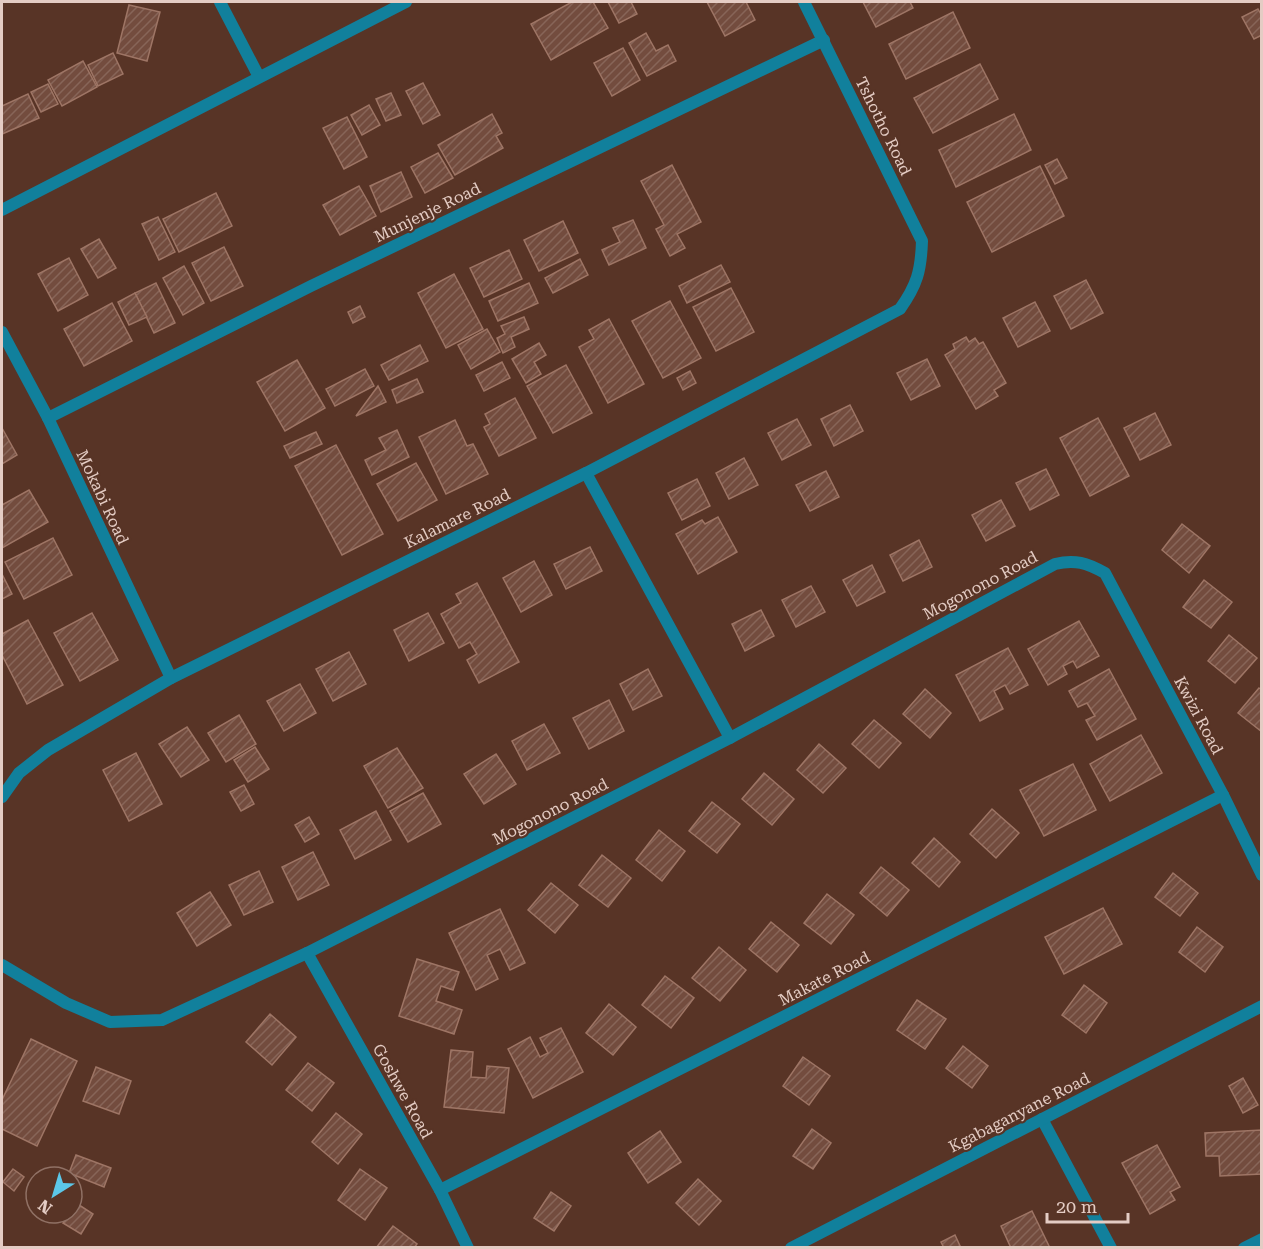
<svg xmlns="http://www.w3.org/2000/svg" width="1263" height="1249" font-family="'Roboto Serif',serif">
	<defs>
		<pattern id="building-hatch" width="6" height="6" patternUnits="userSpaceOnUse" patternTransform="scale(1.5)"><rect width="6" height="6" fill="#734c3e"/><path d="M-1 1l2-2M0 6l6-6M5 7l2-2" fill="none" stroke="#876558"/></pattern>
	</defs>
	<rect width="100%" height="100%" fill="#583426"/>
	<!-- building -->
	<g fill="url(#building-hatch)" stroke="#9e7565" stroke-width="1.5">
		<path d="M572,2H593L608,28L551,60L531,24Z"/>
		<path d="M608,2H631L637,14L619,23Z"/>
		<path d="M707,2H746L755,20L725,36Z"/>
		<path d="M863,2H910L913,8L876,27Z"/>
		<path d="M129,5L160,12L147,61L117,53Z"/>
		<path d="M1258,9L1262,16V35L1254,39L1242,17Z"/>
		<path d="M953,12L970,48L906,79L889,44Z"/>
		<path d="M646,33L656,51L668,45L676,61L647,76L629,43Z"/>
		<path d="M623,48L640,80L612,96L594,63Z"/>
		<path d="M113,53L123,74L98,86L88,65Z"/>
		<path d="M83,61L97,87L62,106L48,80Z"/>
		<path d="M980,64L998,99L933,133L914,98Z"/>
		<path d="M423,83L440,115L423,124L406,91Z"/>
		<path d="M48,84L58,104L41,112L31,92Z"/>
		<path d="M391,93L401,115L386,121L376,99Z"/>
		<path d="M28,94L39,118L2,134V106Z"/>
		<path d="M369,105L380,125L362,135L351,115Z"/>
		<path d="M492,114L502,133L496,136L503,148L455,175L438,145Z"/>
		<path d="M1014,114L1031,150L956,187L939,150Z"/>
		<path d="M347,117L367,157L344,169L323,128Z"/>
		<path d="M438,153L453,178L425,193L411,167Z"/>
		<path d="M1057,159L1067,178L1055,184L1045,165Z"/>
		<path d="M672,165L701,222L677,234L685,248L670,256L656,229L664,225L641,181Z"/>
		<path d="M1040,166L1064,216L992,252L967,202Z"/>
		<path d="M401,172L412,197L381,212L370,186Z"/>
		<path d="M359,186L376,216L340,235L323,205Z"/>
		<path d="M216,193L232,226L179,252L163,219Z"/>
		<path d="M158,217L175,252L159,260L142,224Z"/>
		<path d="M633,220L646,248L609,265L602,250L620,242L613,228Z"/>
		<path d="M563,221L578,253L539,271L524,240Z"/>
		<path d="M99,239L116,268L98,278L81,249Z"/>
		<path d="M224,247L243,286L211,301L192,263Z"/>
		<path d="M509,250L522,279L484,297L470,268Z"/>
		<path d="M69,258L88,295L58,311L38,274Z"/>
		<path d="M580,259L588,275L553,293L545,278Z"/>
		<path d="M721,265L730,282L687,303L679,286Z"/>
		<path d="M184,266L204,303L183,315L163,278Z"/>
		<path d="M454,274L483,329L446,348L418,293Z"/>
		<path d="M1086,280L1103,313L1071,329L1054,296Z"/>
		<path d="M156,283L175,323L154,333L135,293Z"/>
		<path d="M529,283L538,303L498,321L489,301Z"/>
		<path d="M731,288L754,332L716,351L693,307Z"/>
		<path d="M135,293L147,317L129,325L118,302Z"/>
		<path d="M670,301L701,358L663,378L632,321Z"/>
		<path d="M1035,302L1050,331L1018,347L1003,318Z"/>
		<path d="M112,303L132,341L84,366L64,329Z"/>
		<path d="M360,306L365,317L353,323L348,312Z"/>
		<path d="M524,317L529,329L511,337L515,347L503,353L497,338L505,334L501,326Z"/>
		<path d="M609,319L644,384L608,403L579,347L594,339L589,330Z"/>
		<path d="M487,329L500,352L471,369L458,345Z"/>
		<path d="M966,337L969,342L975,338L979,344L983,342L1006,383L994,390L998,396L976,409L945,355L955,349L953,344Z"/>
		<path d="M539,343L546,355L534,362L541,374L526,383L512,359Z"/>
		<path d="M420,345L428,361L389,380L381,365Z"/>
		<path d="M927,359L940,386L911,400L897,373Z"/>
		<path d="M297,360L325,408L285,431L257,382Z"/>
		<path d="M502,362L510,378L484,391L476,375Z"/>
		<path d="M566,365L592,413L553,433L527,386Z"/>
		<path d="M365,369L374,386L335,406L326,389Z"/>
		<path d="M690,371L696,383L683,390L677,378Z"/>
		<path d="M417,379L423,392L397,403L392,390Z"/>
		<path d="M378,386L386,402L356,416Z"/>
		<path d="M515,398L536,438L499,456L484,427L490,424L485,414Z"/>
		<path d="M850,405L863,431L834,446L821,419Z"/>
		<path d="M1155,413L1171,445L1140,460L1124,428Z"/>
		<path d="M1098,418L1129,476L1090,496L1060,438Z"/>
		<path d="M797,419L811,445L782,460L768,433Z"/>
		<path d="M455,420L467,446L473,444L488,474L446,494L419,437Z"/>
		<path d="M2,428L17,455L2,464Z"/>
		<path d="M397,430L409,457L372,475L365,460L386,450L379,438Z"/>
		<path d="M316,432L322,444L290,458L284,446Z"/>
		<path d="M336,445L383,534L342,555L295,466Z"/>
		<path d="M744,458L758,485L729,499L716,473Z"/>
		<path d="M416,463L437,500L398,521L377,484Z"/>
		<path d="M1046,469L1059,495L1030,510L1016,483Z"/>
		<path d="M826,471L839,497L810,511L796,485Z"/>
		<path d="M697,479L710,506L682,520L668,493Z"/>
		<path d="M29,490L48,522L2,548V505Z"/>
		<path d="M1001,500L1015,526L986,541L972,515Z"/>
		<path d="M718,517L737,552L698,574L676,534L702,520L705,524Z"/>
		<path d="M1182,524L1210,546L1189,573L1162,550Z"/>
		<path d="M53,538L72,575L24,599L5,562Z"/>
		<path d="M919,540L932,567L903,581L890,555Z"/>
		<path d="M590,547L602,571L566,589L554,564Z"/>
		<path d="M534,561L552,595L521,612L503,578Z"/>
		<path d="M872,565L885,592L857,606L843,580Z"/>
		<path d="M2,574L12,594L2,599Z"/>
		<path d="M1204,580L1232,602L1211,628L1183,607Z"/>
		<path d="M477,583L519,662L479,683L467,660L477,654L470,642L459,648L441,614L461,603L456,594Z"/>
		<path d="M811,586L825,612L796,627L782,600Z"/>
		<path d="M761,610L774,636L745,651L732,624Z"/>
		<path d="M92,613L118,660L80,681L54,633Z"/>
		<path d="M428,613L444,643L409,661L394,630Z"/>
		<path d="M28,620L63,685L27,704L2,655V634Z"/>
		<path d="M1079,621L1099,656L1077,668L1073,661L1063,666L1067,674L1048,685L1028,649Z"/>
		<path d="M1229,635L1257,658L1235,683L1208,661Z"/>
		<path d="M1008,648L1028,685L1010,694L1005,685L994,691L1003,709L980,721L956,675Z"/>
		<path d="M349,652L366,684L333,701L316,669Z"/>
		<path d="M648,669L662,696L633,710L620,684Z"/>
		<path d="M1109,669L1136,719L1097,740L1086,720L1095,716L1087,703L1078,707L1069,691Z"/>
		<path d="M300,684L316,713L284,731L267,701Z"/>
		<path d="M1259,688L1262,690V732L1238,713Z"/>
		<path d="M925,689L951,713L930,738L903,714Z"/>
		<path d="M609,700L624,731L589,749L573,718Z"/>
		<path d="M239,715L256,744L226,762L208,733Z"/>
		<path d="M874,720L901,743L879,768L852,744Z"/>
		<path d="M544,724L560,753L527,770L512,741Z"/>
		<path d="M187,727L209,760L181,777L159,744Z"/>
		<path d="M1141,735L1162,773L1110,801L1090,764Z"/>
		<path d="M819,744L846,768L823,793L797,770Z"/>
		<path d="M255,747L269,769L248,782L234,760Z"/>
		<path d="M397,748L423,788L388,808L364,766Z"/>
		<path d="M136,753L162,804L129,821L103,770Z"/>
		<path d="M496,754L516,784L484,804L464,774Z"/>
		<path d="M1073,764L1096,810L1044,836L1020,790Z"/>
		<path d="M764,773L794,799L772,825L742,799Z"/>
		<path d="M244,785L254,804L241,811L230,792Z"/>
		<path d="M423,793L441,824L408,842L390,811Z"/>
		<path d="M712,802L740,824L717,853L689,831Z"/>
		<path d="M992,809L1019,833L996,858L970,834Z"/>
		<path d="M376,811L391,840L355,859L340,830Z"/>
		<path d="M309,817L319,834L305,842L295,825Z"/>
		<path d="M659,830L685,851L662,881L636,860Z"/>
		<path d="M934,838L960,862L939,887L912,863Z"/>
		<path d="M313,852L329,885L298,900L282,867Z"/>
		<path d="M602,855L631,878L608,907L579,885Z"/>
		<path d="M881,867L909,890L887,916L860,893Z"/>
		<path d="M259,871L273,902L244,915L229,885Z"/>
		<path d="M1173,873L1198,893L1180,916L1155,897Z"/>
		<path d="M551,883L578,905L555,933L528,910Z"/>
		<path d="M210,892L231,925L197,946L177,913Z"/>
		<path d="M827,894L854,915L831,944L804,923Z"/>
		<path d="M1103,908L1122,944L1064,974L1045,937Z"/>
		<path d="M500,909L525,963L510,970L500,949L487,955L498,979L476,990L449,933Z"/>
		<path d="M771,922L799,945L777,972L749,949Z"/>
		<path d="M1197,927L1223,947L1205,972L1179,952Z"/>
		<path d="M719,947L746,970L720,1001L692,978Z"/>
		<path d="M417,959L459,972L453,990L441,986L436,1001L462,1010L454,1034L399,1016Z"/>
		<path d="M665,976L694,998L671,1028L642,1005Z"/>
		<path d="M1084,985L1107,1003L1086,1033L1062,1015Z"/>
		<path d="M917,1000L946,1019L925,1049L897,1030Z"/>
		<path d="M609,1004L636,1027L613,1055L586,1033Z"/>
		<path d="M270,1014L296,1037L272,1065L246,1042Z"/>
		<path d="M561,1028L583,1072L533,1098L508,1049L530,1037L540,1057L548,1053L540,1038Z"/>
		<path d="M31,1039L77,1061L37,1146L2,1129V1100Z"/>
		<path d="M963,1046L988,1066L972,1088L946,1068Z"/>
		<path d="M451,1050L473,1052L471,1077L486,1078L487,1066L509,1068L504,1113L444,1107Z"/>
		<path d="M803,1057L830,1076L809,1105L783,1086Z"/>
		<path d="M308,1063L334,1083L312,1111L286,1090Z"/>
		<path d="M96,1067L131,1081L119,1114L83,1101Z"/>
		<path d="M1243,1078L1258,1105L1243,1113L1229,1086Z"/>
		<path d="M336,1113L362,1134L338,1164L312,1142Z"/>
		<path d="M812,1129L831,1143L813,1169L793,1156Z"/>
		<path d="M1262,1130V1174L1220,1176L1219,1156H1206L1205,1133Z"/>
		<path d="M660,1131L681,1162L648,1183L628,1153Z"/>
		<path d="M1157,1145L1180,1187L1170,1192L1175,1200L1150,1214L1122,1163Z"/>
		<path d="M76,1155L111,1168L104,1187L69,1173Z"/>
		<path d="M13,1169L24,1177L14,1191L3,1182Z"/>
		<path d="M360,1169L387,1188L365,1220L338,1200Z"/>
		<path d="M698,1179L721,1201L699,1225L676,1203Z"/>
		<path d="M551,1192L571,1206L554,1231L534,1218Z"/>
		<path d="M76,1203L93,1214L81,1234L63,1223L72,1213Z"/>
		<path d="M1032,1211L1050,1248H1011L1001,1226Z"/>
		<path d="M393,1226L417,1244L414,1248H376Z"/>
		<path d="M955,1235L961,1248H944L941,1242Z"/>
	</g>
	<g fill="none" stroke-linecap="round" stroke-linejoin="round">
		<!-- minor -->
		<g stroke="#11809c" stroke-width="12">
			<path d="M220,2L258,75"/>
			<path d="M2,332L48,418L171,678"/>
			<path d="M48,418L311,286L824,40"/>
			<path d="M586,473L730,738"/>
			<path d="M2,797L19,773L48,750L171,678L586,473L900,309C917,285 921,271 922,241L804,2"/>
			<path d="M307,953L440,1190L468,1248"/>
			<path d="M2,965L66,1003L110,1022L162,1020L307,953L730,738L1055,564C1075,559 1087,563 1105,573L1223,795L1262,875"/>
			<path d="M1042,1119L1111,1248"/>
			<path d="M440,1190L1223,795"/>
			<path d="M791,1248L1262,1006"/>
			<path d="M1244,1248L1262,1239"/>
		</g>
		<!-- tertiary -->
		<path stroke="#11809c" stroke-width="12" d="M2,210L406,2"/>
	</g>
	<g text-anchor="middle" stroke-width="4.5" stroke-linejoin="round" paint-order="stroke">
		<!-- street labels -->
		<g font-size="16" fill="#e4ccc4" stroke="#583426">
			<text transform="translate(884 126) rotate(64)" y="6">Tshotho Road</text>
			<text transform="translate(427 212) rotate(-26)" y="6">Munjenje Road</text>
			<text transform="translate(103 497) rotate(65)" y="6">Mokabi Road</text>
			<text transform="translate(457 518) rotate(-26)" y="6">Kalamare Road</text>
			<text transform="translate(980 585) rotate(-28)" y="6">Mogonono Road</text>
			<text transform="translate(1199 715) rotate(62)" y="6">Kwizi Road</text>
			<text transform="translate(550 811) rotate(-27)" y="6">Mogonono Road</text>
			<text transform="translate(824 978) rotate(-27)" y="6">Makate Road</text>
			<text transform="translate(403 1091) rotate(61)" y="6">Goshwe Road</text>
			<text transform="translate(1019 1112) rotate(-27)" y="6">Kgabaganyane Road</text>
		</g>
	</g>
	<!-- border -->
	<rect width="1263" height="1249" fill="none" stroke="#e4ccc4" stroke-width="6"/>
	<!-- north arrow -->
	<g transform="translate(54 1195) rotate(217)"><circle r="28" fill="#583426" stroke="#907165" stroke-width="1.5"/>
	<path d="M0-4.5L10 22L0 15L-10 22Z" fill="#5cc7e8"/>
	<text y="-9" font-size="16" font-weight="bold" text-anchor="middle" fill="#e4ccc4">N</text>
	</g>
	<!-- scale -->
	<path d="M1047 1213v9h81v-9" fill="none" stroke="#e4ccc4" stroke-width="3"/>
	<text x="1056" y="1213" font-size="18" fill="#e4ccc4" stroke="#583426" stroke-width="4.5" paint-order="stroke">20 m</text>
</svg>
